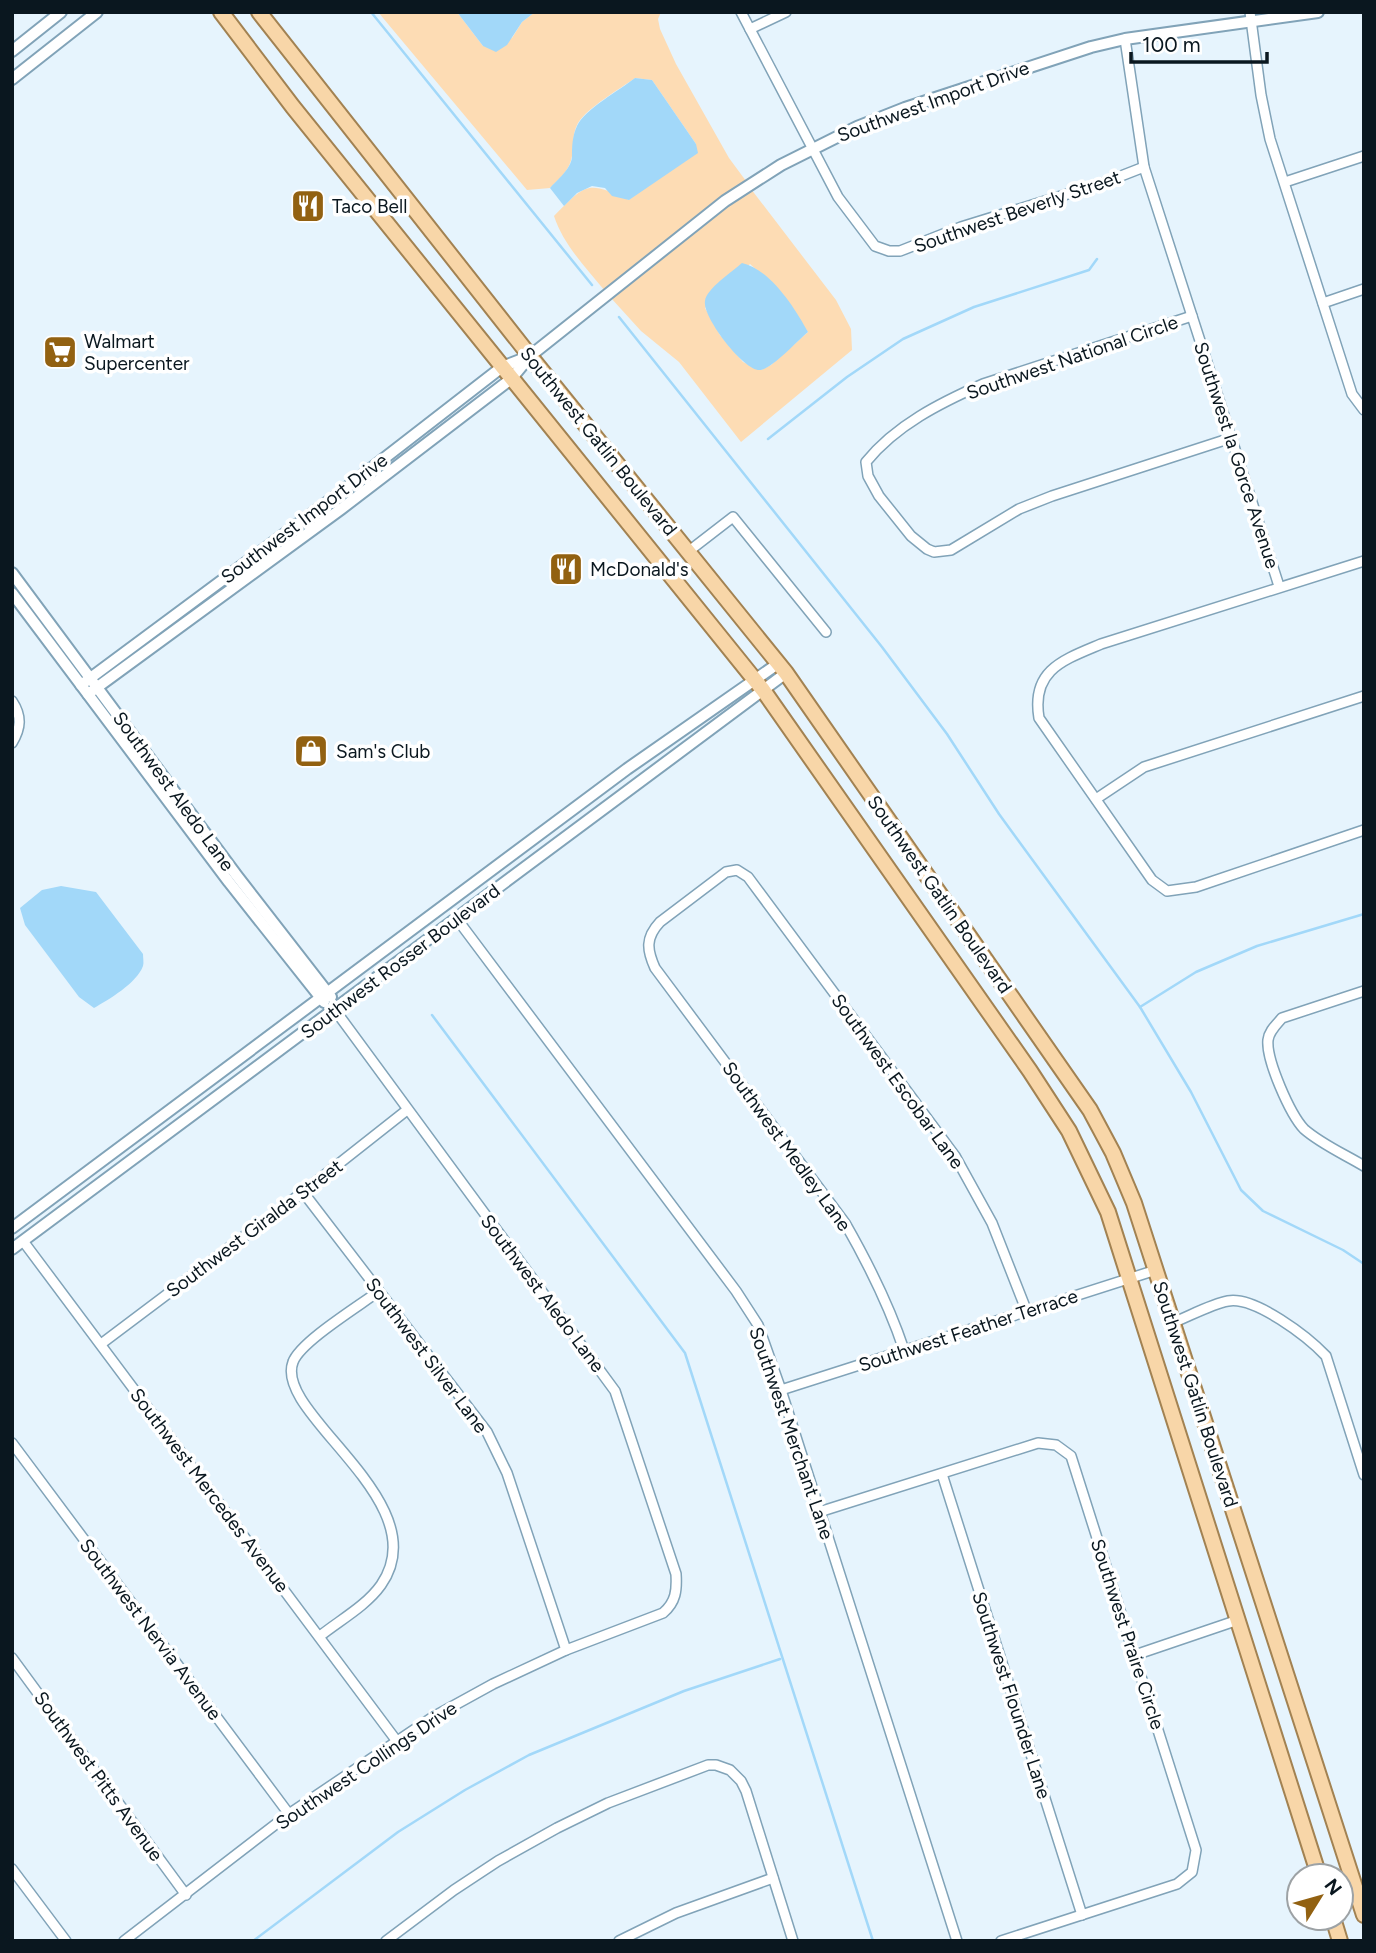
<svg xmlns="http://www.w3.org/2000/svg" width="1376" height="1953" font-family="Figtree,sans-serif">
	<rect width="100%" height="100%" fill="#e6f4fd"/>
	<!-- green -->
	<g fill="#fddcb4" fill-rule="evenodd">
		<path d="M378,12H457L483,46L512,38L522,22L535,12H661L658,19L660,29L676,64L729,158L746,181L605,291C586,268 563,244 554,216C586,184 586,180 629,200L696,144L652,80L635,78C620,89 588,107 578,123C572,134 574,144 572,156C570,170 559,179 550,188L527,190Z"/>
		<path d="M751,189L836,300L851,329L852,350L741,442L679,362L641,331L611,298ZM750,264L776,287L808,332L771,365L761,370L743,362L720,335L705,308Z"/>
	</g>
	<!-- water -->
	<g fill="#a2d8f9">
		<path d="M457,12H535L522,22L507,45L496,52L483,46Z"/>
		<path d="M635,78L652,80L696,144L698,153L629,200L612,196L605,188L592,186L577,193L564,206L550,188C557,180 571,169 572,157C572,147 572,137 577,126C585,109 620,90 635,78Z"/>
		<path d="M742,263C770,269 795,308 808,332C797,341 774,367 761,370C745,373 702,317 705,301C706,289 733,271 742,263Z"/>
		<path d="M61,886L96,892L143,954C143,958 144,963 143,966C137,983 108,1000 94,1008L79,997L25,925L20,908L42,890Z"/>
	</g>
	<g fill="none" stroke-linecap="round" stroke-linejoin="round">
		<!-- stream -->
		<g stroke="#a2d8f9" stroke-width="2.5">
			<path d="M371,12L592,285"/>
			<path d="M619,317L882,647L947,734L999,814L1140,1007L1191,1092L1241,1190L1263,1211L1343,1250L1364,1264"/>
			<path d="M768,439L847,377L903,339L974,307L1089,270L1097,259"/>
			<path d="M1140,1007L1196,972L1257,946L1364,914"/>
			<path d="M432,1015L685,1353L873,1941"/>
			<path d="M253,1941L398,1832L465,1790L529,1755L684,1691L780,1659"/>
		</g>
		<!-- minor casing -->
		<g stroke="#81a3b8" stroke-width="12">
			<g id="minor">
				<path d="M741,12L838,197L875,246L889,251H900L961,227L1103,183L1144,167"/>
				<path d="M1250,12L1261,95L1270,139L1352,394L1364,410"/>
				<path d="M750,29L786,12"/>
				<path d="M1125,39L1144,167L1279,586"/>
				<path d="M1285,182L1364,156"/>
				<path d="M1323,303L1364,289"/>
				<path d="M1192,316L983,384C940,403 896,425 866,462L868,476L879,496L911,536L927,549L934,552L951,550L1019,509L1052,496L1231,438"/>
				<path d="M689,551L733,517L826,632"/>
				<path d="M1364,561L1101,644C1063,660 1031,670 1039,718L1152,880L1167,891L1196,887L1364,830"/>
				<path d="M12,701C22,716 21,728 12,743"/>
				<path d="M1096,799L1144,767L1364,696"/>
				<path d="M457,919L736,1291L758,1325L781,1390L957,1941"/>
				<path d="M1364,991L1282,1018C1276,1025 1269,1031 1268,1040C1266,1060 1290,1114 1304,1129C1321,1144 1344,1154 1364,1166"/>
				<path d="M303,1192L487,1432L507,1473L566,1650"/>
				<path d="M23,1241L396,1740"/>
				<path d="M1172,1323C1188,1317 1211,1304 1228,1301C1255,1296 1308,1337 1326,1356L1364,1475"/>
				<path d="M101,1344L303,1192L407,1110"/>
				<path d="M904,1350C889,1305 869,1265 845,1223L655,968C647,950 645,938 660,922L726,872L737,870L748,877L955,1156L992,1223L1027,1312"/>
				<path d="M781,1390L1156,1270"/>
				<path d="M12,1443L289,1814"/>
				<path d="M942,1474L1082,1915"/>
				<path d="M819,1512L1038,1443L1056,1445L1071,1456L1196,1850L1192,1872L1177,1884L1001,1941"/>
				<path d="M320,1636C340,1620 366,1606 381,1585C439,1502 273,1414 293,1362C300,1342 359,1306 379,1291"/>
				<path d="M1135,1655L1238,1620"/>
				<path d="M12,1658L186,1895"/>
				<path d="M12,1869L66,1941"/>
				<path d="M124,1941L289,1814L433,1717L493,1684L566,1650L663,1613C676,1602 677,1590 676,1574L615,1391L335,1010"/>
				<path d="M386,1941L454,1890L498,1861L557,1828L608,1803L708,1765H716L730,1770L741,1781L746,1791L793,1941"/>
				<path d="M619,1941L676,1913L773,1878"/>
			</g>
		</g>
		<!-- tertiary casing -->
		<g stroke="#81a3b8" stroke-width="14">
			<g id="tertiary">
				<path d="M12,51L61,12"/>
				<path d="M12,79L97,12"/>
				<path d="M12,573L237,876L331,997"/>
				<path d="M12,593L229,882L324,1002"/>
				<path d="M81,685L333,498L502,367L528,357"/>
				<path d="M88,694L341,509L511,379L530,356L725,201L781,165L857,127L905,108L1091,47L1125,39L1318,12"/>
				<path d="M12,1228L627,769L779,663"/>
				<path d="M12,1249L786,673"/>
			</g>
		</g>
		<!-- primary casing -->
		<g stroke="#a28252" stroke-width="18">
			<g id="primary">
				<path d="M221,12L293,107L763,690L1030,1071L1069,1131L1108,1212L1319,1876"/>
				<path d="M259,12L530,356L786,673L1090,1110L1113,1153L1134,1203L1364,1915"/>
				<path d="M1333,1918L1340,1941"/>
			</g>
		</g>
		<!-- minor -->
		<use href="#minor" stroke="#fff" stroke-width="9"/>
		<!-- tertiary -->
		<use href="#tertiary" stroke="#fff" stroke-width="10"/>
		<!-- primary -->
		<use href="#primary" stroke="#f8d6a8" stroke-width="14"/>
	</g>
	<!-- icons -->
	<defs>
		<g id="restaurant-square" transform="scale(1.75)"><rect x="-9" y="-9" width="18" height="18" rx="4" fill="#926111" stroke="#fff"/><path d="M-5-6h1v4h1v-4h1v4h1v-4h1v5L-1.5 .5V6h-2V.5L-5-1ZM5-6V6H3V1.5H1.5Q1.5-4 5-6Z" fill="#fff"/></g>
		<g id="supermarket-square" transform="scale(1.75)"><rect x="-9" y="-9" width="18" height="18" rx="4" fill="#926111" stroke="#fff"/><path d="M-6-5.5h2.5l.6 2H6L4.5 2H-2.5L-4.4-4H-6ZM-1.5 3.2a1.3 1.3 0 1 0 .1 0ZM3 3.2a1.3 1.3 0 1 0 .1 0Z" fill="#fff"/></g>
		<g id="shop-square" transform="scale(1.75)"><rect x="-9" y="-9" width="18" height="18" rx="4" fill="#926111" stroke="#fff"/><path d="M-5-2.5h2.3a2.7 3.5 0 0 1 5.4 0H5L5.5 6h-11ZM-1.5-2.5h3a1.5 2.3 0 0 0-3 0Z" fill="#fff"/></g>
	</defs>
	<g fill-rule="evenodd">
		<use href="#restaurant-square" x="308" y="206"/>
		<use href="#supermarket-square" x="60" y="352"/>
		<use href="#restaurant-square" x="566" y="569"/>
		<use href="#shop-square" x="311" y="751"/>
	</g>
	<g text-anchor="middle" stroke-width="7" stroke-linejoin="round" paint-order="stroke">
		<!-- street labels -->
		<g font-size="19" fill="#0a171f" stroke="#fff">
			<text transform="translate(933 101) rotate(-20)" y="7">Southwest Import Drive</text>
			<text transform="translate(1017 211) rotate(-19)" y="7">Southwest Beverly Street</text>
			<text transform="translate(1072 357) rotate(-19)" y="7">Southwest National Circle</text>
			<text transform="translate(599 441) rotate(51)" y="7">Southwest Gatlin Boulevard</text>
			<text transform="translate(1237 455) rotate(72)" y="7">Southwest la Gorce Avenue</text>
			<text transform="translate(304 518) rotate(-37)" y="7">Southwest Import Drive</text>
			<text transform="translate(174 791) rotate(54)" y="7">Southwest Aledo Lane</text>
			<text transform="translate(940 894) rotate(55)" y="7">Southwest Gatlin Boulevard</text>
			<text transform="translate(400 961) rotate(-37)" y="7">Southwest Rosser Boulevard</text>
			<text transform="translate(898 1081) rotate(54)" y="7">Southwest Escobar Lane</text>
			<text transform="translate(787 1146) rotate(54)" y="7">Southwest Medley Lane</text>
			<text transform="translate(254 1228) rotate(-37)" y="7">Southwest Giralda Street</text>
			<text transform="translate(543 1293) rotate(53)" y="7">Southwest Aledo Lane</text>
			<text transform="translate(968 1330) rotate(-18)" y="7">Southwest Feather Terrace</text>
			<text transform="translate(427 1355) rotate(53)" y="7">Southwest Silver Lane</text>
			<text transform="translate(1196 1394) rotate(72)" y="7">Southwest Gatlin Boulevard</text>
			<text transform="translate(792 1433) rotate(71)" y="7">Southwest Merchant Lane</text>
			<text transform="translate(210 1490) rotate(53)" y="7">Southwest Mercedes Avenue</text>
			<text transform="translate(151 1629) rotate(53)" y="7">Southwest Nervia Avenue</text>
			<text transform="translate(1128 1634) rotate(72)" y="7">Southwest Praire Circle</text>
			<text transform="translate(1012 1695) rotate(72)" y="7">Southwest Flounder Lane</text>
			<text transform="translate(366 1765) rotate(-34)" y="7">Southwest Collings Drive</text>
			<text transform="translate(99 1776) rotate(54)" y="7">Southwest Pitts Avenue</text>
		</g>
		<!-- poi labels -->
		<g font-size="19" fill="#0a171f" stroke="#fff" text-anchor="start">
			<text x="332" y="213">Taco Bell</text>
			<text x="84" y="348">Walmart<tspan x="84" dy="22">Supercenter</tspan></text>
			<text x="590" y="576">McDonald's</text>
			<text x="336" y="758">Sam's Club</text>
		</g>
	</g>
	<!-- border -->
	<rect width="1376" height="1953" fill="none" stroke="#0a171f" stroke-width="28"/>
	<!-- north arrow -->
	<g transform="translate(1320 1897) rotate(53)"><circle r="33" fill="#ffffff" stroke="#9da2a5" stroke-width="2"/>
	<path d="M0-5L12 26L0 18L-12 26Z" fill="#926111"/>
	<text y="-10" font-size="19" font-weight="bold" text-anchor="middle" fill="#0a171f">N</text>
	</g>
	<!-- scale -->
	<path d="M1131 52v10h136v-10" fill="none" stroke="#0a171f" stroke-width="3.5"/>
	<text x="1142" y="52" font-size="21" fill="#0a171f" stroke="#ffffff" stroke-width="5" paint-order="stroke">100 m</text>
</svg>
